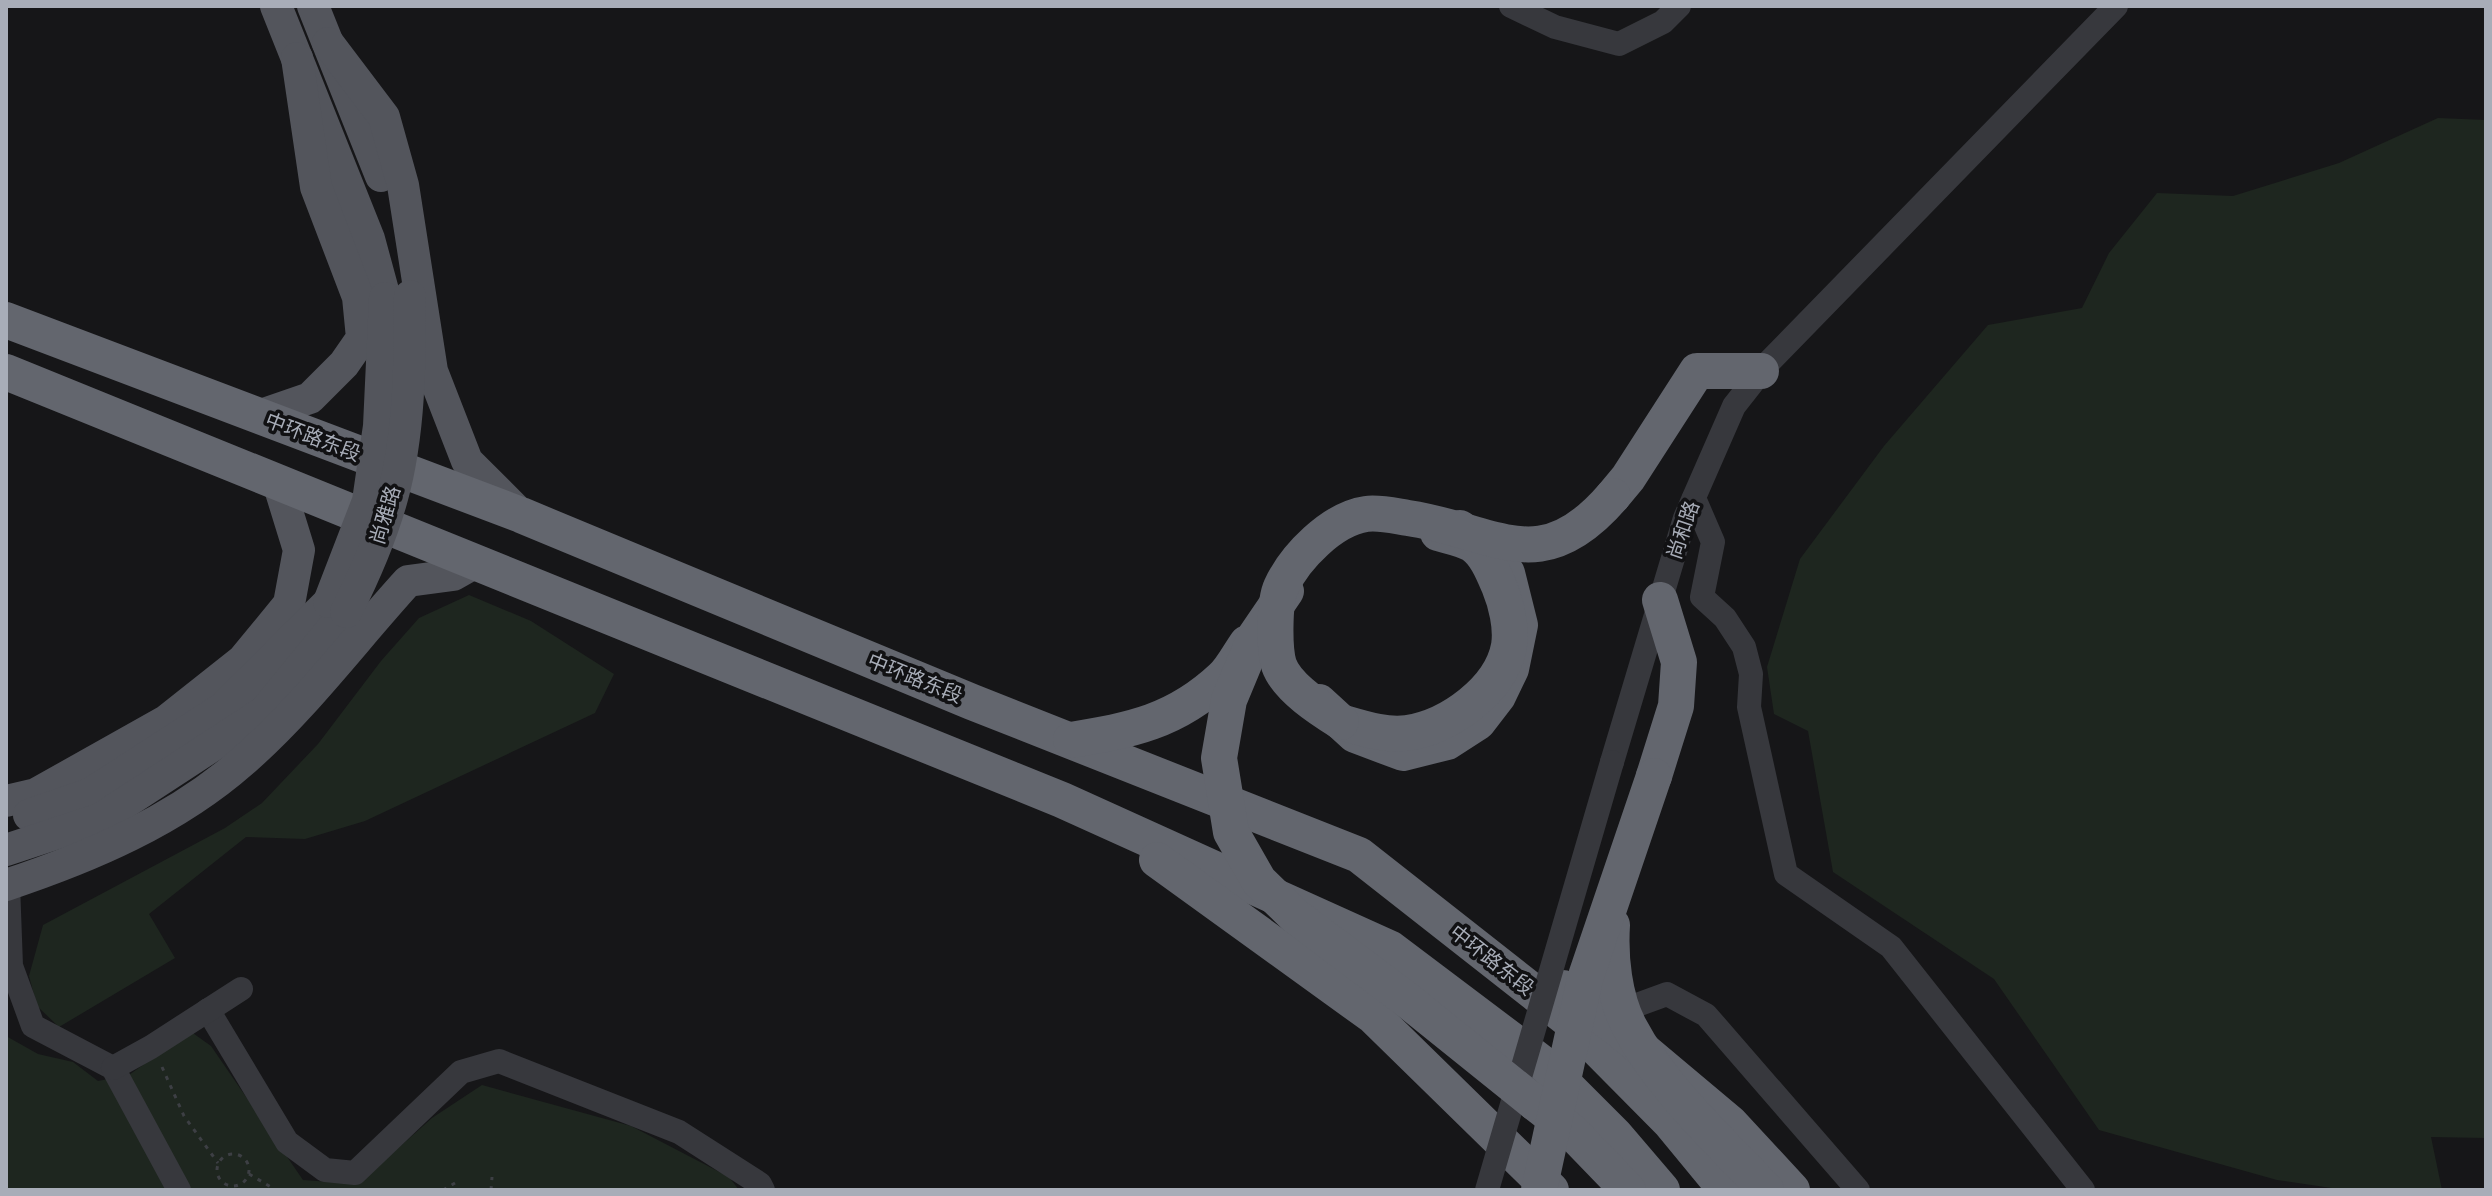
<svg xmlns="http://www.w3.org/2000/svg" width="2492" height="1196" font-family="'Archivo Narrow','Noto Sans SC',sans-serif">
	<rect width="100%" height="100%" fill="#161618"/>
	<!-- green -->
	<g fill="#1e261f">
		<path d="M2438,118L2486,120V1138L2431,1137L2442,1190H2345L2277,1180L2099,1130L1994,979L1833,872L1808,731L1774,714L1767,667L1800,559L1884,446L1988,325L2082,308L2109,253L2157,193L2233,196L2339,163Z"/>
		<path d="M469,595L531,621L614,674L595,713L365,821L305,839L246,837L149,914L175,958L59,1027L37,1006L29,976L43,925L225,828L262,803L318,744L381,661L419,618Z"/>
		<path d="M190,1031L211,1046L303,1180L358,1184L432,1118L482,1085L631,1126L729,1177L739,1190H6V1036L38,1054L73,1062L98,1081L129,1075Z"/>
	</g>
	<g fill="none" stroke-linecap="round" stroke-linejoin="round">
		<!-- path -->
		<g stroke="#3d3f44" stroke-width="3" stroke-dasharray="4 6" stroke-linecap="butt">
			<path d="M162,1067L184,1116L218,1163"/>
			<circle cx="233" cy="1170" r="16"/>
			<path d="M249,1174L276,1190"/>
			<path d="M443,1190L455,1183"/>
			<path d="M491,1190L492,1177"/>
		</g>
		<!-- minor -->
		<g stroke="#37383d" stroke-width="24">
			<path d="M1511,6L1555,27L1619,44L1663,22L1679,6"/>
			<path d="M1694,498L1713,542L1702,597L1725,618L1744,647L1751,674L1749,707L1786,874L1891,947L2083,1190"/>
			<path d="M1612,762L1685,518L1734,406L1767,364L2116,6"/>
			<path d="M8,884L11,966L33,1026L113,1068L179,1190"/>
			<path d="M208,1010L287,1142L325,1170L355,1173L461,1072L499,1061L679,1132L760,1184L763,1190"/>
			<path d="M1611,1018L1615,1013L1667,994L1706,1015L1858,1190"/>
			<path d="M113,1068L151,1047L241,989"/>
		</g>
		<!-- major -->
		<g stroke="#53555c" stroke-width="32">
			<path d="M276,6L369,239L385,298"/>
			<path d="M313,6L381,176"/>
			<path d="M328,43L384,117L403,185L432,371L467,461L519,513"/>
			<path d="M258,416L310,398L344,364L362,338L358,297L316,187L297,58"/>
			<path d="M6,801L36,794L166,721L243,660L289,604L299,550L278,482"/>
			<path d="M29,815L90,794L223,708L329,602"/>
			<path d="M6,850L100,819L264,712L346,612"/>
			<path d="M6,885C90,857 175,821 243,761C303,709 354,640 408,581L453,575L476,562"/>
		</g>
		<!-- highway -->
		<g stroke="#63666e" stroke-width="36">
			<path d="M6,320L521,515L972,702L1359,855L1569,1020L1670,1122L1726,1190"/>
			<path d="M6,372L1062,800L1391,949L1546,1066L1615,1135L1662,1190"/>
			<path d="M1613,496L1628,478L1697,371H1761"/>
			<path d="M1319,702L1355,735L1403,753L1447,742L1478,722L1498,696L1511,669L1520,625L1507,573L1489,549L1460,528"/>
			<path d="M1341,722C1362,728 1385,736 1407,733C1449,727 1501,690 1509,646C1512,627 1506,603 1499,586C1493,572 1486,554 1473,545C1464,539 1448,536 1438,533"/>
			<path d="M1071,740C1131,730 1175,722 1222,678C1232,669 1239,654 1247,643"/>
			<path d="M1654,776L1676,706L1679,662L1660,600"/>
			<path d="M1157,860L1373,1016L1551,1190"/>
			<path d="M1563,988L1618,1029L1730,1123L1792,1190"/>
			<path d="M1535,1103L1571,1131L1628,1190"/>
		</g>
		<!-- minor-bridge -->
		<path stroke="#37383d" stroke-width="24" d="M1487,1190L1612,762"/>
		<!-- major-bridge -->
		<g stroke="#53555c" stroke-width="32">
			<path d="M329,602L368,501L379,426L385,298"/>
			<path d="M346,612C364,576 381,538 392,498C410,433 410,362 410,296"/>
		</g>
		<!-- highway-bridge -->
		<g stroke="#63666e" stroke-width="36">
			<path d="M1286,591L1256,635L1229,700L1219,758L1231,832L1259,881L1295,916L1402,996L1535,1103"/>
			<path d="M1341,722C1322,710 1287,688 1279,665C1274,649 1274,602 1281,587C1295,557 1332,519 1366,514C1379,512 1395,516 1408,518C1496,531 1540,581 1613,496"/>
			<path d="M1612,925C1610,957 1614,997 1629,1026C1662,1089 1719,1140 1766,1190"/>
			<path d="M1539,1190L1585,979L1654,776"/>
		</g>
	</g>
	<g text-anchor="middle" stroke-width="7" stroke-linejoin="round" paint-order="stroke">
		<!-- street labels -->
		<g font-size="20" fill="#a8adb8" stroke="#111113">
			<text transform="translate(313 437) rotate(21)" y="7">中环路东段</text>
			<text transform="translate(385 515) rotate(-73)" y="7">尚雅路</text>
			<text transform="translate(1683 530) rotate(-71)" y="7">尚和路</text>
			<text transform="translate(915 678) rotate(22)" y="7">中环路东段</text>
			<text transform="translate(1492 960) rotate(38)" y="7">中环路东段</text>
		</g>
	</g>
	<!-- border -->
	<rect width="2492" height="1196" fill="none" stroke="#a8adb8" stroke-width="16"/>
</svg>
